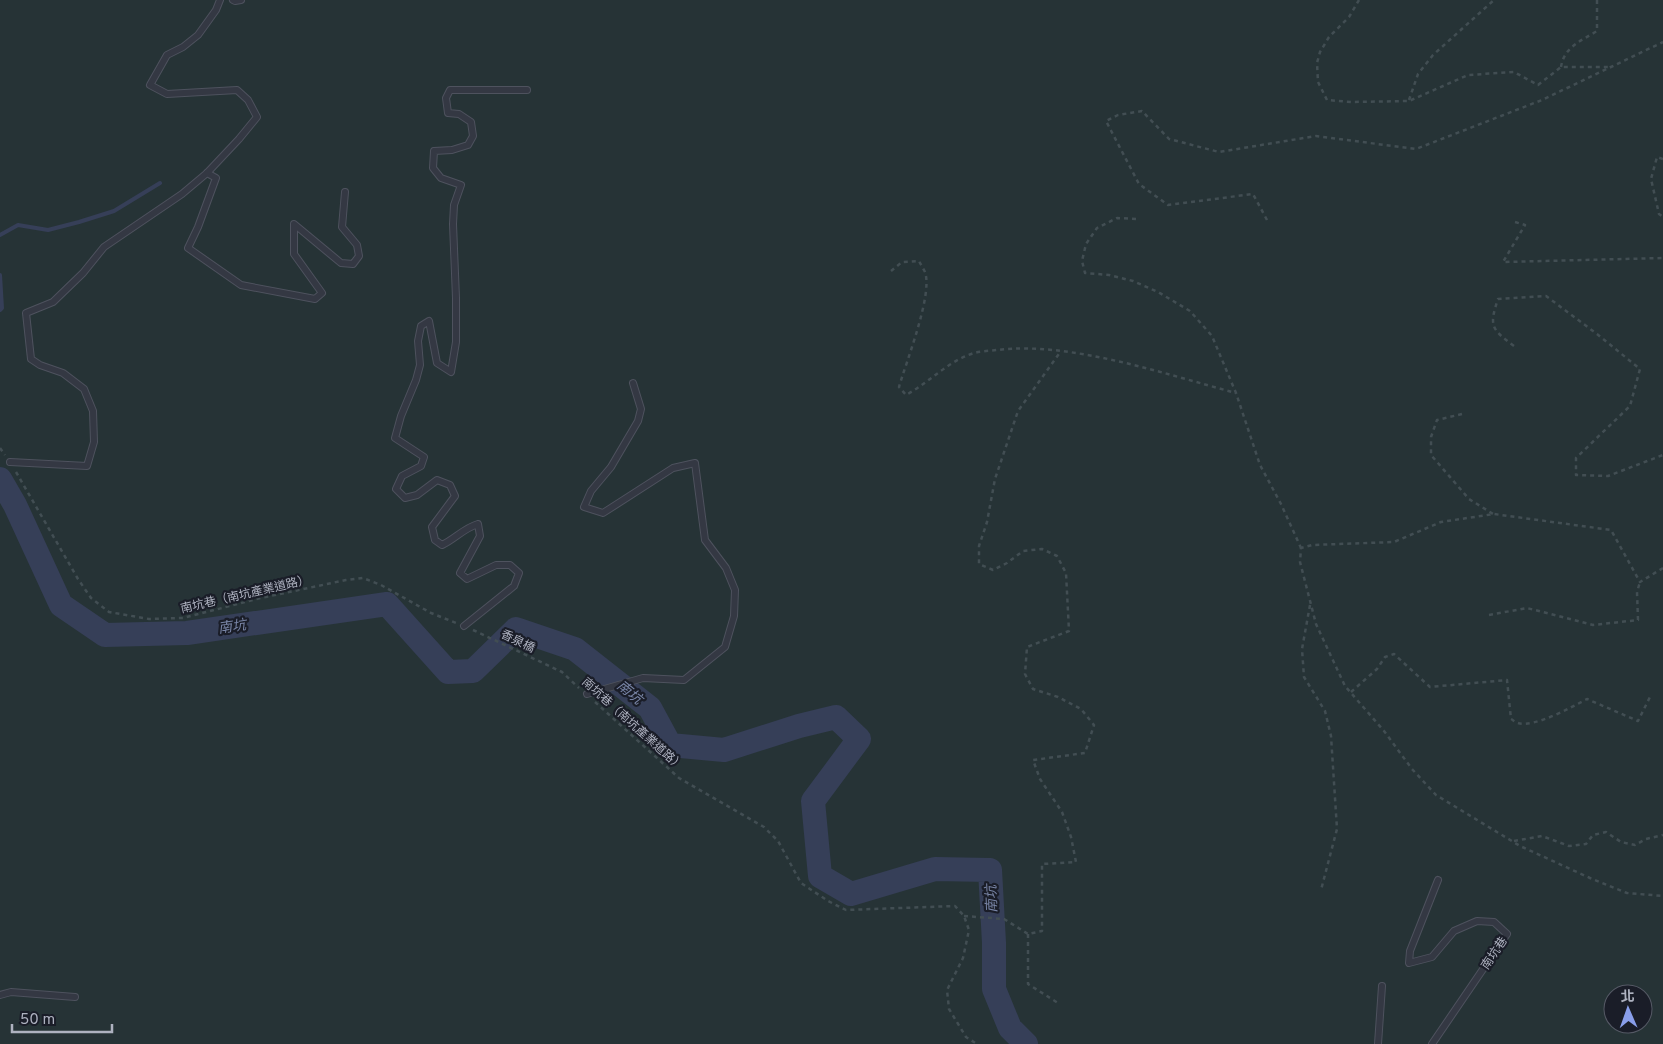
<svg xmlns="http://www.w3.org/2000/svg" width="1663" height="1044" font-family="Overpass,'Noto Sans TC',sans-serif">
	<rect width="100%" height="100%" fill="#212532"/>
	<!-- green -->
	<path fill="#263336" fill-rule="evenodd" d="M0,0H1663V1044H0ZM1613,994H1643V1024H1613Z"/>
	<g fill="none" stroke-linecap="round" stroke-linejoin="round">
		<!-- stream -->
		<g stroke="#363f58" stroke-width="4">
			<path d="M0,235L18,225L48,230L79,222L114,211L160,183"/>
			<path d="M0,275L2,308L0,310"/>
		</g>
		<!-- river -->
		<path stroke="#363f58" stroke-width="24" d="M0,479L15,505L61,605L105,635L187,633L387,604L448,672L473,671L516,629L575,649L650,708L670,745L724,750L799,726L836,717L859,739L813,801L820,876L851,894L935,869L990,870L994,943V989L1010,1028L1026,1044"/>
		<!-- service casing -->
		<g stroke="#4e525e" stroke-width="8">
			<g id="service">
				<path d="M233,0L235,1L241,0"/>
				<path d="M207,173L216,178L198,227L188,248L241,285L315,299L322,293L294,254V224L341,263L353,264L359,256L357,245L342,227L345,192"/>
				<path d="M10,462L87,466L94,442L93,411L84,389L63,373L40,365L31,359L26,313L53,302L83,273L104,247L182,194L207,173L239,139L257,117L248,100L237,90L167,94L150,85L167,55L183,47L198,35L216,10L220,0"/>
				<path d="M464,626L514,586L519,573L510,565H496L467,579L460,573L480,536L478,524C464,528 455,539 442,545L435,540L432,527L455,496L450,485L437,480L417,495L405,498L396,489L402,476L421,466L424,457L395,438L401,416L416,380L420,365L418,341L421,326L429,321L437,363L451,372L456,342V298L453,224L454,205L461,185L441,178L433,168L434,151L452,150L468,145L473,136L471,122L459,114L448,113L446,98L450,90H527"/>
				<path d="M587,694L643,678L684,680L725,647L734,616L735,590L726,568L705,540L695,463L673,468L603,513L584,507L591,491L611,467L638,421L641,409L633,383"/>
				<path d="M0,995L11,992L75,997"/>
				<path d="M1378,1044L1382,986"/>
				<path d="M1432,1044L1507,934L1494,922L1477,921L1454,931L1432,957L1409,963L1410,951L1438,880"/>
			</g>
		</g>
		<!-- path -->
		<g stroke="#424e53" stroke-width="2.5" stroke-dasharray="4 4" stroke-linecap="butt">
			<path d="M1359,0L1349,17L1329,37L1320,52L1317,63L1318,82L1327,100L1351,102L1409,101L1468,75L1514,72L1538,85L1561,67H1609"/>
			<path d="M1561,67C1564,47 1581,41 1597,31V0"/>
			<path d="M1409,100L1418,74L1433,55L1494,0"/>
			<path d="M1663,159L1657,157L1651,179L1659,214L1663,217"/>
			<path d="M1136,219L1117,218L1097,228L1086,244L1082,261L1085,273L1109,275L1133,281L1158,292L1190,311L1212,336L1236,393L1260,465L1281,504L1301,548"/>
			<path d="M1267,220L1253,194L1168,205L1139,184L1106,121L1118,115L1142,111L1169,139L1219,152L1316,136L1416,149L1542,100L1663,42"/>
			<path d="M1515,222L1525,225L1503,262L1663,258"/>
			<path d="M891,271L902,262L919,261C921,265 923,268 925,272C933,295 906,362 899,387L906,395C930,382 948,361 974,353C981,351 989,351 997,350C1070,341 1164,374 1236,393"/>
			<path d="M1514,346C1491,329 1489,326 1498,299L1546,296L1597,334L1640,369L1630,406L1576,458V475L1608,476L1663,455"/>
			<path d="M1462,414L1437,420L1431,437V455L1469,499L1493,514"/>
			<path d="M0,448L5,455"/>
			<path d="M16,472L78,579L91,598L109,612L149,619L183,618L261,598L346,580L363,578L381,585L431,613L456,623"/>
			<path d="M1663,568L1640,582L1611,530L1494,514L1441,522L1394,542L1312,545L1301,548L1300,562L1316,624L1345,686L1384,731L1412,769L1436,795L1520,846L1590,878L1627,893L1663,896"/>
			<path d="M1310,605L1302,649L1304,677L1325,711L1331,736L1337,829L1321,890"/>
			<path d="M1489,615L1527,608L1593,625L1638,620L1637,592L1640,582"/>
			<path d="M473,630L562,672L579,688"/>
			<path d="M1351,692L1377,669L1385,657L1394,654L1430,687L1507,680L1511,719C1513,720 1515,722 1518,723C1534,728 1572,707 1587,699L1638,721L1650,697"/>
			<path d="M595,702L679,778L764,827L778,841L801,883L828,901L846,910L955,906L964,916L969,930L963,958L947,990L949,1009L966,1037L977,1044"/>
			<path d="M1514,841L1542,836L1569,846L1586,844L1593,835L1606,832L1621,842L1635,845L1646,839L1663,835"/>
			<path d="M964,916L1004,919L1028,934L1042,931V864L1076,862L1071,837L1062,812L1040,779L1033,760L1085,753L1094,725L1081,709L1058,697L1033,689L1025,674L1027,647L1069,631L1066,573L1057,556L1042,549L1023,551L1007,563L993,570L979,564V546L987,522L995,479L1018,411L1061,351"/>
			<path d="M1028,934V984L1058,1003"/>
		</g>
		<!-- service -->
		<use href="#service" stroke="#343843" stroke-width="6"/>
	</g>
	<g text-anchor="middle" stroke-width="4.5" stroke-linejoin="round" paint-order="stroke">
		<!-- street labels -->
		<g font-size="12" fill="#aeb2c0" stroke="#1a1d28">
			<text transform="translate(245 594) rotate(-13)" y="4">南坑巷（南坑產業道路）</text>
			<text transform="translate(518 641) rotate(26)" y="4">香泉橋</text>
			<text transform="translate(633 724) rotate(42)" y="4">南坑巷（南坑產業道路）</text>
			<text transform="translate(1494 953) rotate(-56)" y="4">南坑巷</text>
		</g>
		<!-- water labels -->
		<g font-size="14" font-style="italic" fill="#7985a6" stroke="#1a1d28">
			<text transform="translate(232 626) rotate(-8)" y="5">南坑</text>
			<text transform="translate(630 692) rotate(39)" y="5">南坑</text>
			<text transform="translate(991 899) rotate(-92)" y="5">南坑</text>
		</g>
	</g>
	<!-- north arrow -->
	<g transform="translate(1628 1009) rotate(358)"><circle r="24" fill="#1a1d28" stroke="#555965"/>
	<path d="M0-4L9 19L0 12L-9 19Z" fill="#899eea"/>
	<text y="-8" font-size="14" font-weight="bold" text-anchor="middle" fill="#aeb2c0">北</text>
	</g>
	<!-- scale -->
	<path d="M12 1024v8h100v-8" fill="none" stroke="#aeb2c0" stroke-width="2.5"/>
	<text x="20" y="1024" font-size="15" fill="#aeb2c0" stroke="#1a1d28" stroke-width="4" paint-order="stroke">50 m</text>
</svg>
